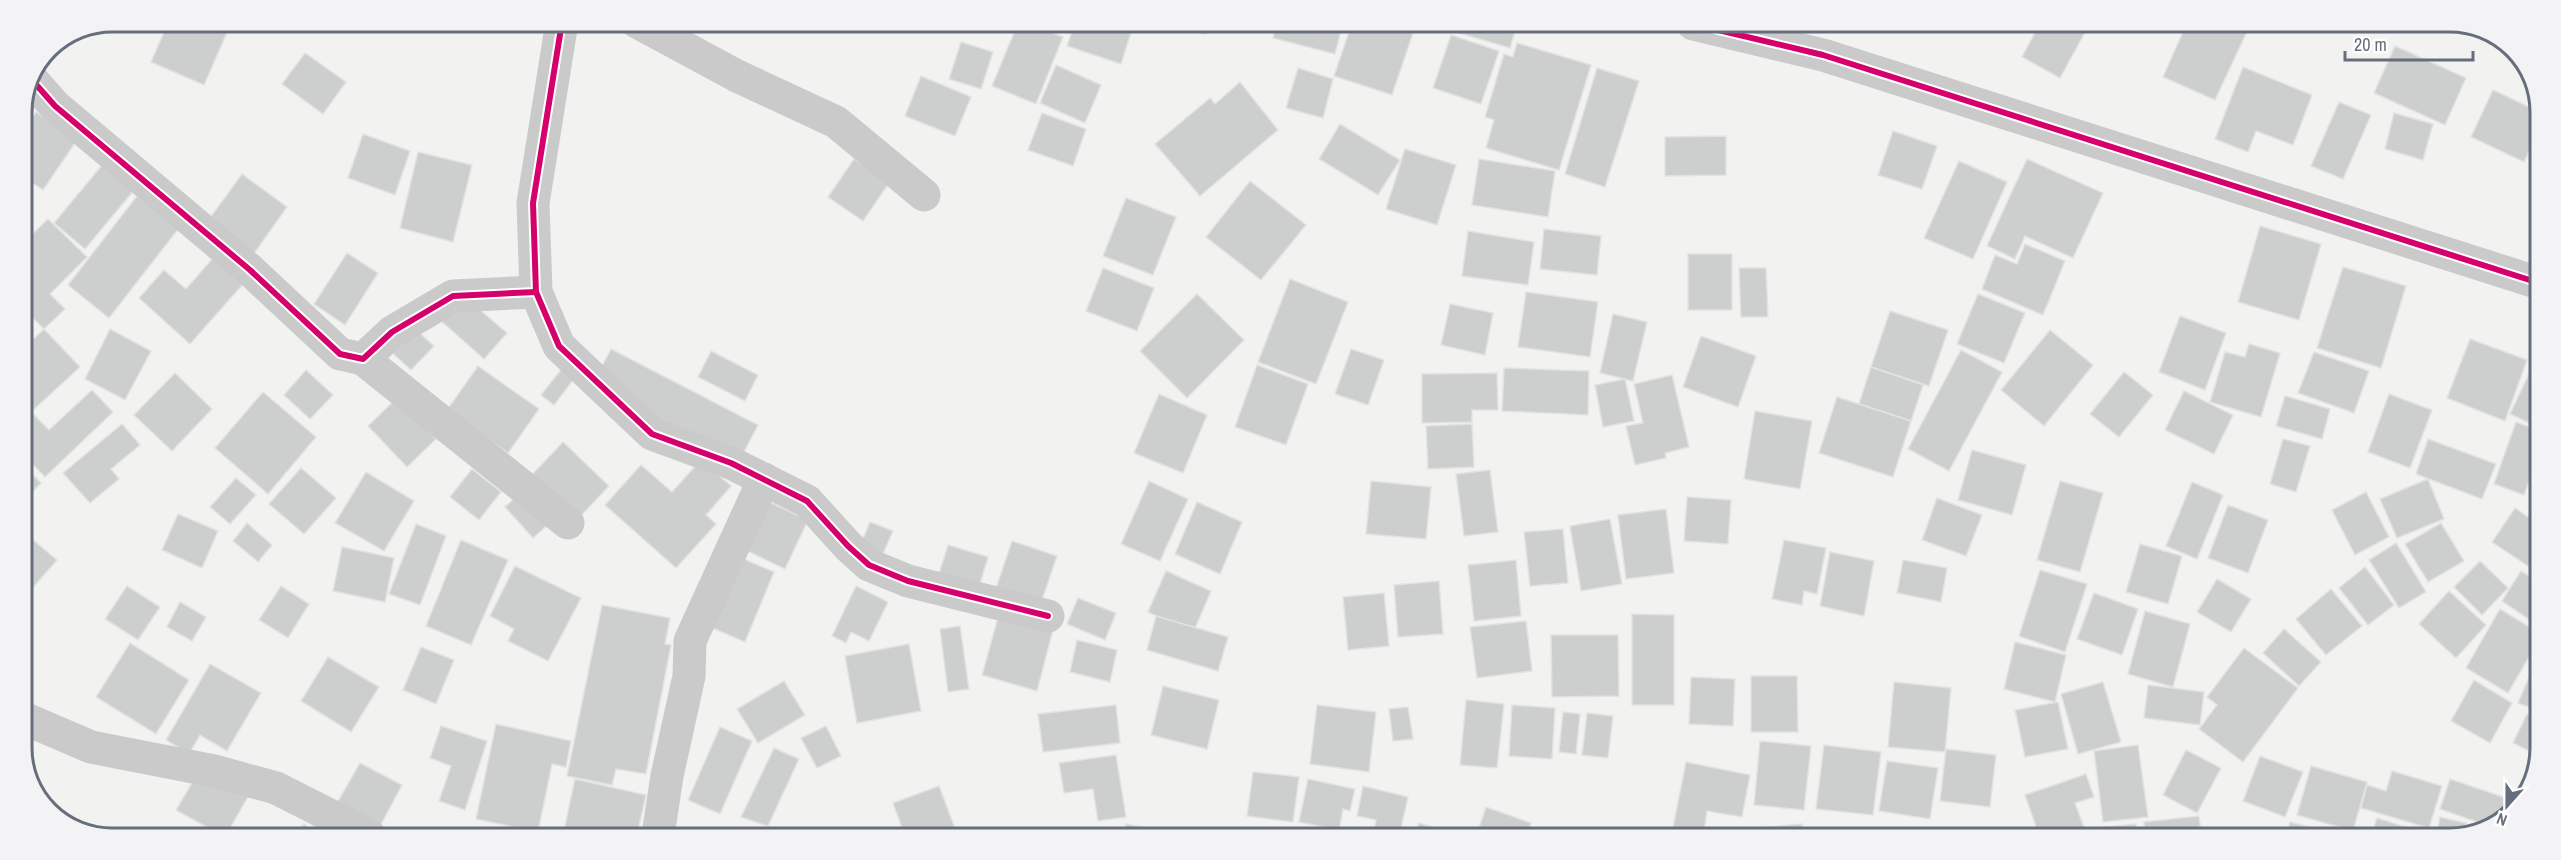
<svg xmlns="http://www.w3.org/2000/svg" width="2561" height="860" font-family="'Archivo Narrow',sans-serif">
	<rect width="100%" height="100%" fill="#f2f2f1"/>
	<!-- building -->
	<g fill="#cdcece" stroke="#e2e2e0" stroke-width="1.5">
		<path d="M169,21H232L204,85L151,62Z"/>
		<path d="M1018,23H1028L1063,37L1036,104L992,86Z"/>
		<path d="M1075,23H1134L1121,64L1067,46Z"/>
		<path d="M1157,23H1209L1206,34Z"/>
		<path d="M1276,23H1343L1335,54L1273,38Z"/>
		<path d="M1352,23L1416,24L1392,95L1334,76Z"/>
		<path d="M1462,24H1517L1510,48L1459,33Z"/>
		<path d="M2039,25H2089L2060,78L2022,57Z"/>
		<path d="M2186,25H2250L2215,100L2163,77Z"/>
		<path d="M1451,35L1499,51L1481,104L1433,88Z"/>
		<path d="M961,42L993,52L981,89L949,79Z"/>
		<path d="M1517,43L1591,65L1559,170L1486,148L1494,120L1485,117L1504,54L1513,57Z"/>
		<path d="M2395,46L2466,78L2445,125L2374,93Z"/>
		<path d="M305,53L346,82L323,114L282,84Z"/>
		<path d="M1056,65L1101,85L1085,123L1040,103Z"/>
		<path d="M2243,67L2312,95L2293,145L2256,131L2248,152L2215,139Z"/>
		<path d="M1298,68L1333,79L1323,118L1286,108Z"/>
		<path d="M1597,68L1639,81L1605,187L1565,174Z"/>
		<path d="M921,76L971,97L955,136L905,116Z"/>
		<path d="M1240,82L1278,130L1200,196L1155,144L1210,98L1215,104Z"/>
		<path d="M2493,90L2540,112V127L2524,162L2471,137Z"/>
		<path d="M27,92L39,104L21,120V106Z"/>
		<path d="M2339,102L2371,115L2343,179L2311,166Z"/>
		<path d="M36,112L77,140L43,190L21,175V134Z"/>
		<path d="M1042,113L1086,129L1073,166L1028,150Z"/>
		<path d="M2394,113L2433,124L2423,160L2385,149Z"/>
		<path d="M1340,124L1400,160L1378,195L1319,159Z"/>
		<path d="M1893,131L1937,146L1922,189L1878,175Z"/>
		<path d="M363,134L410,151L395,195L348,178Z"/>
		<path d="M1726,136V175L1665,176V137Z"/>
		<path d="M1405,149L1456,165L1437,225L1386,209Z"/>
		<path d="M418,152L472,165L453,242L400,228Z"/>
		<path d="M854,159L889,183L863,221L828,197Z"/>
		<path d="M1479,159L1555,171L1548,217L1472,205Z"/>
		<path d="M2027,159L2103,193L2073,258L2025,236L2015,259L1987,246Z"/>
		<path d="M1959,161L2007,182L1973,259L1924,238Z"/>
		<path d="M103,164L135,189L85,249L54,223Z"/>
		<path d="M242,174L287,207L253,255L207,222Z"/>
		<path d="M1250,181L1306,225L1261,280L1206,237Z"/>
		<path d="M137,196L179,228L109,318L68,285Z"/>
		<path d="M1126,198L1176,217L1153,275L1103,256Z"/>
		<path d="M48,219L87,257L50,294L65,309L44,329L21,306V245Z"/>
		<path d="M2260,226L2321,244L2299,320L2238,302Z"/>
		<path d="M1544,229L1601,236L1597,275L1540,269Z"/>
		<path d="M1468,231L1534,242L1528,285L1462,276Z"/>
		<path d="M2025,244L2065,261L2043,315L1982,289L1995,255L2017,264Z"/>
		<path d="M347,253L378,273L345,325L314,304Z"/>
		<rect x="1688" y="254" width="44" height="56"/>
		<path d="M214,257L244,283L190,344L139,298L164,270L186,289Z"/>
		<path d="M2343,267L2406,286L2381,368L2317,348Z"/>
		<path d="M1103,268L1154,288L1137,331L1086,311Z"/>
		<path d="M1739,268H1766L1768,317H1741Z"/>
		<path d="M1290,279L1348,302L1316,384L1258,362Z"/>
		<path d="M1526,292L1598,302L1590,357L1518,347Z"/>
		<path d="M1197,294L1244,340L1187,398L1140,351Z"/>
		<path d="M1978,294L2025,313L2004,363L1957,344Z"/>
		<path d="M473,304L507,333L484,359L431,312Z"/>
		<path d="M1450,304L1493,313L1485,355L1441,345Z"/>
		<path d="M1890,311L1948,330L1929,386L1871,367Z"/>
		<path d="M21,314L34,330L21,340Z"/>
		<path d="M1613,314L1647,322L1633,381L1600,373Z"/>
		<path d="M2180,316L2226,333L2205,390L2159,372Z"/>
		<path d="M407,322L434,346L411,370L385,346Z"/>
		<path d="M44,329L80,367L31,412L49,430L92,390L113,412L45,477L21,452V351Z"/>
		<path d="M110,329L151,351L125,400L85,379Z"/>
		<path d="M2050,330L2093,365L2044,426L2001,390Z"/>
		<path d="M1701,336L1756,356L1738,407L1683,387Z"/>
		<path d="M2470,339L2527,360L2505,421L2447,398Z"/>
		<path d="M2249,344L2280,353L2261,417L2210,402L2225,352L2245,357Z"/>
		<path d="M611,349L758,425L742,456L714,451L591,387Z"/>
		<path d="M1351,349L1384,360L1368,405L1335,394Z"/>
		<path d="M1961,350L2002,372L1949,471L1908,449Z"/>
		<path d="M711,351L758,375L745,401L698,377Z"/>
		<path d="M2314,352L2369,371L2354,413L2298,393Z"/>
		<path d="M2538,355V427L2510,414Z"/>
		<path d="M1257,365L1308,384L1286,445L1235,427Z"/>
		<path d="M478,366L539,409L508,453L447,410Z"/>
		<path d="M564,366L577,375L554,405L541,395Z"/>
		<path d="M1871,367L1923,385L1911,421L1859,404Z"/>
		<path d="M1504,368L1589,371L1588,415L1502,411Z"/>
		<path d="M306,370L333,395L310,419L284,395Z"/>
		<path d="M2124,372L2153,395L2119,437L2090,414Z"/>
		<path d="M175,373L212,409L172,451L134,415Z"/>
		<path d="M1497,373L1498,410H1472V422L1422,423V374Z"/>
		<path d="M1672,375L1689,447L1665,453L1666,458L1635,465L1626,426L1643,423L1634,384Z"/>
		<path d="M1625,379L1634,421L1603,427L1595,385Z"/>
		<path d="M2184,391L2233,415L2214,454L2165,430Z"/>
		<path d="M263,392L316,437L268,494L215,448Z"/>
		<path d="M1159,394L1207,415L1183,473L1134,453Z"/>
		<path d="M2389,394L2432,410L2410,468L2368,452Z"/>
		<path d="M2285,396L2330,409L2322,439L2276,426Z"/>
		<path d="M1837,397L1911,421L1893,477L1819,453Z"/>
		<path d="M397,398L436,439L407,467L368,426Z"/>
		<path d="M1755,411L1812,421L1800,489L1744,479Z"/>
		<path d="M2516,422L2538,430L2537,458L2524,495L2494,484Z"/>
		<path d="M122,424L140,445L111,469L119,479L90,503L63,473Z"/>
		<path d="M1472,424L1474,467L1428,469L1426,426Z"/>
		<path d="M2283,439L2310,446L2296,492L2270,484Z"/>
		<path d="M2428,439L2496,464L2482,499L2416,474Z"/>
		<path d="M563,442L609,486L575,522L528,479Z"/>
		<path d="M1972,450L2026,465L2012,515L1958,500Z"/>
		<path d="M701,460L731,486L706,515L716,524L676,568L605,505L641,465L672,492Z"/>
		<path d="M21,463L41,483L21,504Z"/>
		<path d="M301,468L336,498L304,534L269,504Z"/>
		<path d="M472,469L501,492L479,520L450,497Z"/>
		<path d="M1490,470L1498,532L1464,536L1456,474Z"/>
		<path d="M366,472L414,501L384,551L335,523Z"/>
		<path d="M236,478L256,495L230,524L210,507Z"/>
		<path d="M2428,479L2444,519L2397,538L2380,499Z"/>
		<path d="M1149,481L1188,499L1160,561L1121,544Z"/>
		<path d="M1371,481L1431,487L1426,539L1366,534Z"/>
		<path d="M2060,481L2103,493L2080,572L2037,560Z"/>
		<path d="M2192,482L2223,495L2197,559L2166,546Z"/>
		<path d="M522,492L550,523L533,538L505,507Z"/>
		<path d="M2366,492L2389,537L2355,555L2332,510Z"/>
		<path d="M1687,497L1731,500L1728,544L1684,541Z"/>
		<path d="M1937,498L1982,515L1966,556L1922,540Z"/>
		<path d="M763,499L808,520L785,569L735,545Z"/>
		<path d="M1197,502L1242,522L1220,574L1175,554Z"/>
		<path d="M2537,503V572L2492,542L2515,508L2528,517Z"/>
		<path d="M2228,505L2268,520L2248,573L2208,558Z"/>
		<path d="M1666,509L1674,573L1626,579L1618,515Z"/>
		<path d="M178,514L218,531L202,568L162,550Z"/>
		<path d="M1610,519L1622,584L1581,591L1570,526Z"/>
		<path d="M870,522L893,531L878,565L856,556Z"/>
		<path d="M247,523L272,545L258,562L233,541Z"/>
		<path d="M2441,523L2464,561L2428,582L2405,544Z"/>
		<path d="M416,524L446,536L420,605L389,594Z"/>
		<path d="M1563,529L1568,583L1530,586L1524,532Z"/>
		<path d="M21,530L57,560L21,601Z"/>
		<path d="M461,540L508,560L471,645L426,626Z"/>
		<path d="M1784,540L1826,548L1817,594L1804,591L1802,605L1772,599Z"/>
		<path d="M1012,541L1057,556L1041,603L996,588Z"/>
		<path d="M2396,543L2426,592L2399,608L2369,560Z"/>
		<path d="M2140,544L2182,556L2168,604L2126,592Z"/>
		<path d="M948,545L988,557L979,587L939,574Z"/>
		<path d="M342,547L394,558L385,602L333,591Z"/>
		<path d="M1830,552L1874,561L1864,616L1820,606Z"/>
		<path d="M732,554L774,572L745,642L703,624Z"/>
		<path d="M1516,560L1521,616L1474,621L1468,565Z"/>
		<path d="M1903,560L1947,568L1941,602L1897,593Z"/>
		<path d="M2480,561L2508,588L2482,615L2454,587Z"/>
		<path d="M515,566L581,598L548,661L508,641L514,629L490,616Z"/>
		<path d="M2365,567L2394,605L2368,625L2339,588Z"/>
		<path d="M2040,570L2087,584L2065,652L2019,636Z"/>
		<path d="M1166,571L1211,591L1193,633L1148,612Z"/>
		<path d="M2521,571L2537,581L2536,624L2502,601Z"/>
		<path d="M2217,579L2251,599L2231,632L2197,612Z"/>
		<path d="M1439,581L1443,634L1398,637L1394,585Z"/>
		<path d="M127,586L160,607L138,640L105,619Z"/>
		<path d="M281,586L309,604L288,638L259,620Z"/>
		<path d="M856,586L888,602L869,641L851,632L846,643L832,636Z"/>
		<path d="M2331,589L2362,626L2326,655L2296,619Z"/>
		<path d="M2449,591L2486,625L2456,658L2419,624Z"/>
		<path d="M1384,593L1389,646L1348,650L1343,597Z"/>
		<path d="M2094,593L2138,609L2122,655L2077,639Z"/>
		<path d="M1078,598L1116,613L1105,640L1067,624Z"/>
		<path d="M180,602L206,617L192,641L167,627Z"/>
		<path d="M602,605L670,618L665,644L671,645L646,774L616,769L612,785L567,776Z"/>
		<path d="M2500,609L2536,631V645L2508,693L2466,668Z"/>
		<path d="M2145,611L2190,624L2173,687L2128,674Z"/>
		<path d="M999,614L1053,630L1037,691L982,675Z"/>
		<path d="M1632,614L1674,615V705H1632Z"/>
		<path d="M1156,616L1228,637L1218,671L1147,650Z"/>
		<path d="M1526,621L1532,671L1477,678L1470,627Z"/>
		<path d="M960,626L969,689L948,692L940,629Z"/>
		<path d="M2284,629L2321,662L2299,686L2263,653Z"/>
		<path d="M1551,635H1618L1619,696L1552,697Z"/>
		<path d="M1077,640L1117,650L1110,682L1070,672Z"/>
		<path d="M2015,642L2066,655L2055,702L2004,689Z"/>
		<path d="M130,643L189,680L156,734L96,697Z"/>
		<path d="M909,644L921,711L857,723L845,656Z"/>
		<path d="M421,647L454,660L436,704L403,690Z"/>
		<path d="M2244,648L2298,688L2243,762L2199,729L2217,705L2207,697Z"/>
		<path d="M328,657L379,687L351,732L301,701Z"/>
		<path d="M2536,661V710L2518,703Z"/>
		<path d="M210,664L261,693L227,751L200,735L189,754L166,740Z"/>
		<path d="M1751,676H1797L1798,732H1751Z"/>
		<path d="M1691,677L1735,679L1733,726L1689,724Z"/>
		<path d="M2474,680L2512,703L2490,743L2451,721Z"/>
		<path d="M784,681L805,715L758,743L737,709Z"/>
		<path d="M1894,682L1951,688L1945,752L1888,747Z"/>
		<path d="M2103,682L2121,742L2078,754L2061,694Z"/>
		<path d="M2148,685L2204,692L2200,725L2144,718Z"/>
		<path d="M1163,686L1219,700L1207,749L1151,735Z"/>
		<path d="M1466,700L1504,704L1497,768L1460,765Z"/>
		<path d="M2058,702L2068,749L2025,757L2015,710Z"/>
		<path d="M1116,705L1120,743L1043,752L1038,714Z"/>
		<path d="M1317,705L1376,712L1369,772L1310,764Z"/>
		<path d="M1512,705L1555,708L1552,759L1509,756Z"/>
		<path d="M1408,707L1413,739L1393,741L1389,709Z"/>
		<path d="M1563,712L1580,714L1576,754L1559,752Z"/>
		<path d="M1587,713L1613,716L1608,758L1582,755Z"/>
		<path d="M2527,714L2536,718L2535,754L2513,743Z"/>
		<path d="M496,724L571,741L566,767L552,764L538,832L476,819Z"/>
		<path d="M441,726L487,741L465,810L439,801L451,766L430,758Z"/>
		<path d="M826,726L841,756L817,768L801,738Z"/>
		<path d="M720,727L752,741L720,814L688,800Z"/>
		<path d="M1760,741L1811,746L1804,810L1754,805Z"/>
		<path d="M1824,745L1881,752L1873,815L1816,809Z"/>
		<path d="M2138,745L2148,817L2103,822L2094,751Z"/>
		<path d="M774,748L799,759L768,826L741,817Z"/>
		<path d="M1946,749L1996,755L1990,807L1940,801Z"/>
		<path d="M2186,750L2221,768L2197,813L2163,795Z"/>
		<path d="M1116,755L1126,817L1098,821L1093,789L1064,793L1059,763Z"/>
		<path d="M2260,756L2303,772L2285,817L2243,801Z"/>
		<path d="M1887,761L1938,768L1930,819L1879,811Z"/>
		<path d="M1686,762L1750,775L1742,817L1707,811L1703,838L1671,837Z"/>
		<path d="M360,763L402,785L379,828L336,805Z"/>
		<path d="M2311,766L2367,782L2353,831L2297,815Z"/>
		<path d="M201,768L249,795L226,835H221L176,810Z"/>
		<path d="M2392,771L2442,786L2429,828L2361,808L2367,785L2386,791Z"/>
		<path d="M1253,772L1299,777L1293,822L1247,816Z"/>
		<path d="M2086,774L2094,797L2075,803L2088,838H2040L2025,795Z"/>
		<path d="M575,779L646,795L637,835H563Z"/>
		<path d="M1308,779L1355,789L1350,811L1343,809L1339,830L1299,822Z"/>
		<path d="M2450,779L2518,802L2504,821L2474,831L2477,822L2440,809Z"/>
		<path d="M939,786L958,836H905L893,803Z"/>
		<path d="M1363,786L1408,797L1399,837H1373L1376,820L1357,816Z"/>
		<path d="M1486,807L1531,823L1526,837H1497L1478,831Z"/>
		<path d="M2199,816L2202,839L2145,838L2144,822Z"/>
		<path d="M2440,817L2466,823L2464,834L2450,839H2436Z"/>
		<path d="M2377,818L2428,834L2426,839H2370Z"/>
		<path d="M2290,822L2356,839H2286Z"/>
		<path d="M1419,823L1462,837H1414Z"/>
		<path d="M304,824L315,835H293Z"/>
		<path d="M1126,824L1175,833L1174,836H1124Z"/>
		<path d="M1802,824L1803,838H1744V829Z"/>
		<path d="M2136,824L2138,838H2096L2095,828Z"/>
		<path d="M2033,828L2036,838H1997Z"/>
		<path d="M1855,834V838L1815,837Z"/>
	</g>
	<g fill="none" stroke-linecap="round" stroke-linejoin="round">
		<!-- minor -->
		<g stroke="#cacacb" stroke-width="33">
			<path d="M562,22L533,203L536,292L559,346L652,434L731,463L807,501L848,546L869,565L908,581L1048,616"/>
			<path d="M637,22L737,76L836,122L924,195"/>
			<path d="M33,81L55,106L250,270L340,354L363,359L392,332L453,296L536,292"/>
			<path d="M363,359L568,523"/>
			<path d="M21,717L91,747L214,771L276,788L369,835"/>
			<path d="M658,835L667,776L689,676L690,641L764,479"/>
		</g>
		<!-- tertiary -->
		<path stroke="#cacacb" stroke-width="33" d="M1693,24L1823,55L2539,283"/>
		<!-- cycleway casing -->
		<g stroke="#fff" stroke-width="10">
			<g id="cycleway">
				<path d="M562,22L533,203L536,292L559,346L652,434L731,463L807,501L848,546L869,565L908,581L1048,616"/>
				<path d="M1693,24L1823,55L2539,283"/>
				<path d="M33,81L55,106L250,270L340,354L363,359L392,332L453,296L536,292"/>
			</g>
		</g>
		<!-- cycleway -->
		<use href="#cycleway" stroke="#d6006c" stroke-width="6"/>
	</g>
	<!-- crop -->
	<path d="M0 0H2561V860H0ZM112 32H2450A80 80 0 0 1 2530 112V748A80 80 0 0 1 2450 828H112A80 80 0 0 1 32 748V112A80 80 0 0 1 112 32Z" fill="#f3f3f5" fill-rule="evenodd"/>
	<path fill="none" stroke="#666d7d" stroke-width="3" d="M112 32H2450A80 80 0 0 1 2530 112V748A80 80 0 0 1 2450 828H112A80 80 0 0 1 32 748V112A80 80 0 0 1 112 32Z"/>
	<!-- north arrow -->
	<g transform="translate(2507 806) rotate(201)" stroke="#ffffff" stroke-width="4.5" paint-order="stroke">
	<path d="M0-4.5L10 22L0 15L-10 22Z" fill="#666d7d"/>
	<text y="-9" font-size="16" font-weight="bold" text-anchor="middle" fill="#666d7d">N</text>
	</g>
	<!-- scale -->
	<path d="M2345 51v9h128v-9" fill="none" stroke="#666d7d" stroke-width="3"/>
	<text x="2354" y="51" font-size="18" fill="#666d7d" stroke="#ffffff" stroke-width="4.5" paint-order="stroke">20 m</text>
</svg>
